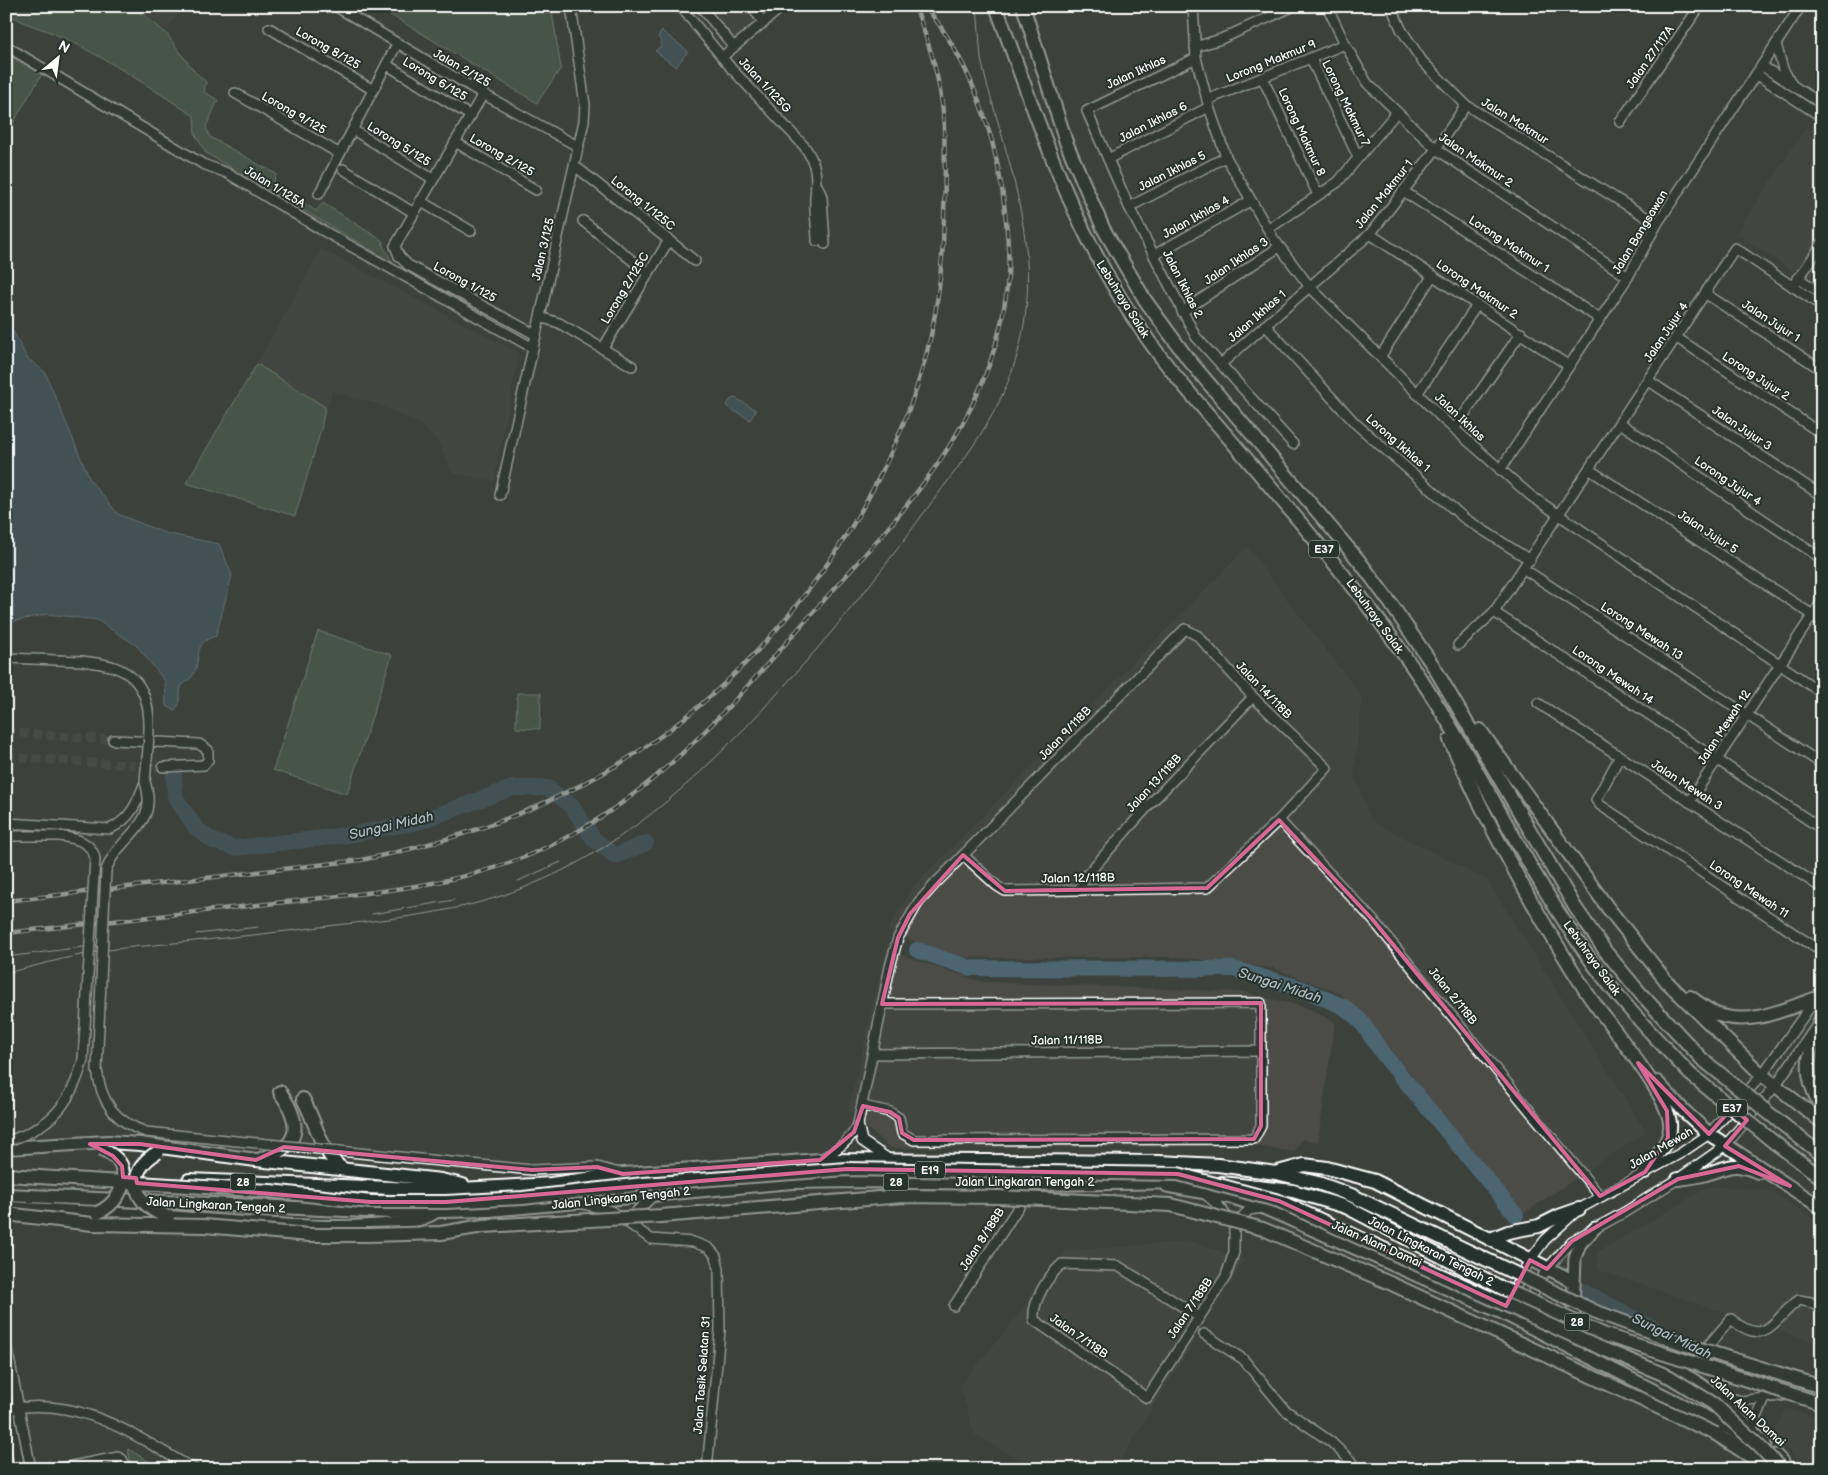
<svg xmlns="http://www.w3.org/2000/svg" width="1828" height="1475" font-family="'Balsamiq Sans',sans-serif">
	<rect width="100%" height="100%" fill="#3c413c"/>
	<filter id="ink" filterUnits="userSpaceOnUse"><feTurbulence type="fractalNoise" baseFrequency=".02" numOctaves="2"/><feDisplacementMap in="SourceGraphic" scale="10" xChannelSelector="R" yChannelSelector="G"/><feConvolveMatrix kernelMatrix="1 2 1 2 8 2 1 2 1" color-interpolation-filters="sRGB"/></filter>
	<g filter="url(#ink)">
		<!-- built -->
		<g fill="#4c4b46">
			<path d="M134,6H183L167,30Z"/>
			<path d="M704,6H747L760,22L735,42Z"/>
			<path d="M1806,127L1822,137V290L1736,234Z"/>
			<path d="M321,249L519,353L494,481L453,473L437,440L418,423L377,404L332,391L295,516L186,483L257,364Z"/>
			<path d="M1247,547L1362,697L1354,774L1371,821L1487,880L1646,1132L1524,1213L1341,994L1273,968L1177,957L953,958L888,930L911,889Z"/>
			<path d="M886,950L983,982L1244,992L1308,1008L1335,1022L1318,1142L1302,1139L1295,1152L1256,1146L890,1148L848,1111Z"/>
			<path d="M1710,1186L1772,1191L1822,1225V1345L1598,1270L1596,1253Z"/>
			<path d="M1189,1241L1245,1259L1115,1469H1036L974,1434L960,1385L1013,1322L1065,1251Z"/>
			<path d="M1785,1408L1822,1420V1469H1805L1774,1434Z"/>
		</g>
		<!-- green -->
		<g fill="#536e55" stroke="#a9b6aa">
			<path d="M6,6H128L147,17L166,33L194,71L206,82L204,92L218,100L206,127L210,137L276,174L273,183L316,211L323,203L383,241V246L393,263L206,153L195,134L194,116C151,88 108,59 62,37C43,28 22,25 6,11Z"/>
			<path d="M376,6H551L561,68L537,103Z"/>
			<path d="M6,54L42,74L6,135Z"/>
			<path d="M257,364L325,407L321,430L295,516L186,483Z"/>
			<path d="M318,631L392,655L347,794L273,770Z"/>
			<path d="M517,693H541L540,729L516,728Z"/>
			<path d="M128,1449L162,1469H132Z"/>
		</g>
		<!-- water -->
		<g fill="#4b6671" stroke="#93a3aa">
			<path d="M662,31L688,51L676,67L655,51L662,45L658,36Z"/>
			<path d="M6,327L13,331L27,358L45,372L90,480L118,514L165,533L219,544L232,575L216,636C191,643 203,658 193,675C191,679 185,683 181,686L179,704L175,710L166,706L165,681L137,646L97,620L48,614L6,623Z"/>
			<path d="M736,398L756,410L750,420L726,406L731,399Z"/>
		</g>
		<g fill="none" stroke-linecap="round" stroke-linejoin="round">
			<!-- river -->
			<g stroke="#4b6671" stroke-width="16">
				<path d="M174,775L175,797L196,828L213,841L235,848L348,835L418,822L512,788H548L571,805L594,839L615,856L646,843"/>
				<path d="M917,950L970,968L1234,969L1303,989L1344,1007L1361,1021L1383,1054L1516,1215"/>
				<path d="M1582,1291L1661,1332"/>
			</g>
			<!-- minor-tunnel -->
			<g stroke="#505450" stroke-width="9" stroke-dasharray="9 4.5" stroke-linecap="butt">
				<path d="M6,732L113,740"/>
				<path d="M6,757L163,767"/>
			</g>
			<!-- minor casing -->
			<g stroke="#fff" stroke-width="12">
				<g id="minor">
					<path d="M335,6L483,94L579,147"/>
					<path d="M680,6L731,68L804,146C817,164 817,176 815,197C814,211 817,227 817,241"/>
					<path d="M700,6L734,47"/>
					<path d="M751,6L764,23"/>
					<path d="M1193,6L1196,58L1209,107L1226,157L1273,238L1310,287L1444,420L1531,496L1822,693"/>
					<path d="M1327,6L1345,44L1367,83L1436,149L1628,277"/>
					<path d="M1391,6L1401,29L1422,61L1466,105L1657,224"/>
					<path d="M269,28L373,90"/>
					<path d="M1776,44L1783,69L1791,83"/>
					<path d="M6,46L203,164L227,173L320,229L533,348"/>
					<path d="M1195,47L1221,39L1294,6"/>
					<path d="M722,57L783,6"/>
					<path d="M1196,58L1087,111L1129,207L1196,337L1293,444"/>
					<path d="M1311,59L1358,157"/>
					<path d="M387,65L471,116"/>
					<path d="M1762,66L1822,104"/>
					<path d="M1756,74L1822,117"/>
					<path d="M1263,79L1318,195"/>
					<path d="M235,93L340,154"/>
					<path d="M483,94L395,246L399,256L408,265L536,335"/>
					<path d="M1207,100L1345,44"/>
					<path d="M1620,122L1700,6"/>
					<path d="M353,130L433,179"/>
					<path d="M455,142L536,190"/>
					<path d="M1108,159L1209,107"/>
					<path d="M575,166L695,261"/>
					<path d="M343,169L414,213"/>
					<path d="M818,187L822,197L825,244"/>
					<path d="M1403,191L1600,319"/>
					<path d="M319,194L397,44"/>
					<path d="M420,201L471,231"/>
					<path d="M1129,207L1226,157"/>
					<path d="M583,221L648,273"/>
					<path d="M1274,225L1338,182L1396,113"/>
					<path d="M1370,234L1569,366"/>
					<path d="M1154,255L1250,201"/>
					<path d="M1798,278L1822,294"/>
					<path d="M1793,287L1822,244"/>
					<path d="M1706,294L1822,370"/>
					<path d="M1182,312L1279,247"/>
					<path d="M540,317L559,323L632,366"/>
					<path d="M1265,325L1356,424L1464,518L1530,560"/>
					<path d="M1677,338L1822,434"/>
					<path d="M603,348L669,240"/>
					<path d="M1380,357L1433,275"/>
					<path d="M1221,364L1370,234L1436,149L1466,105"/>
					<path d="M1649,381L1822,496"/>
					<path d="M1417,394L1477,305"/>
					<path d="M1620,423L1822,559"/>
					<path d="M1454,429L1521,333"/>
					<path d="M1500,470L1628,277L1657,224L1801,6"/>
					<path d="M1590,470L1822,621"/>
					<path d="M500,495L584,121L585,105L571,6"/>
					<path d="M1524,569L1822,764"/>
					<path d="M1494,612L1822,829"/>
					<path d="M1458,645L1494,612L1735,248L1822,306"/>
					<path d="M6,658L82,661"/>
					<path d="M1538,703L1822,888"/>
					<path d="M113,740L199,744L208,750V760L204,765L163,767"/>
					<path d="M1620,756L1596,800L1600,805L1816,948L1822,949"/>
					<path d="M1689,802L1822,601"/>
					<path d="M1279,820L1372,919L1600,1196"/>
					<path d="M6,823L110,829C131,819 137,803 145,782"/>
					<path d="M6,836H59"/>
					<path d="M1080,890L1083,879L1149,805L1253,697"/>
					<path d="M874,1054L1261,1051"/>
					<path d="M863,1106L890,1112L899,1118L902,1133L914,1140L1254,1139L1261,1126V1003L882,1004"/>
					<path d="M858,1124L862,1141L890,1160"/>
					<path d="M821,1159C836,1150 851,1141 858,1124L890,967L898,938L918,903L935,884L1185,629L1198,636L1253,697L1327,768L1279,820L1207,888L1005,891L997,886L963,855"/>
					<path d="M471,1164L532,1170L597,1167L619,1173"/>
					<path d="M583,1204L611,1211L651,1239L693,1242L709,1248L716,1256L719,1269L720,1331L707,1469"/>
					<path d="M635,1220L637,1211L653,1196"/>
					<path d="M1235,1224L1249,1210L1263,1208"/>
					<path d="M1510,1297L1530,1260L1545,1240L1579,1209L1681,1153L1709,1134L1762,1075L1822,990"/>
					<path d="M954,1306L1021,1203L1027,1184"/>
					<path d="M1199,1317L1118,1266L1062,1264C1048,1276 1032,1301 1034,1320L1147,1398L1226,1276L1234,1252V1226L1218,1205L1204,1193"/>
					<path d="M1520,1317L1547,1269L1572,1241L1625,1212L1678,1179L1725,1146L1775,1086L1815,1028"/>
					<path d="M1204,1334L1243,1359L1285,1410L1331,1442L1350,1460L1356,1469"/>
					<path d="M6,1343L31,1469"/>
					<path d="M1676,1371L1695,1361L1731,1319C1767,1349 1772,1319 1799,1300L1810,1302L1822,1309"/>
					<path d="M1712,1392L1741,1401L1787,1395"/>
					<path d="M6,1396L20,1469"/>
					<path d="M9,1409C82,1396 133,1435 194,1469"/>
					<path d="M1751,1430L1765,1399"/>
					<path d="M57,1469L118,1457L122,1459L126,1469"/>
				</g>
			</g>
			<!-- major casing -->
			<g stroke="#fff" stroke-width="15">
				<g id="major">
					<path d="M1167,1186L1233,1198L1261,1207L1502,1313L1730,1429L1757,1451L1771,1469"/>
					<path d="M1595,1228L1580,1244L1575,1258L1573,1313L1578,1326L1587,1336C1623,1350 1664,1361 1697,1382C1722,1398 1744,1423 1765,1444"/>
					<path d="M1776,1455L1789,1469"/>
				</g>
			</g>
			<!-- highway casing -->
			<g stroke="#fff" stroke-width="16">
				<g id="highway">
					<path d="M996,6C1037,119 1074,235 1144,334C1171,373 1203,408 1234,444C1299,521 1366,597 1422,681C1483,772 1528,874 1592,962C1621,1003 1656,1038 1690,1074"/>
					<path d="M1023,6L1066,142L1103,228L1145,300L1188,359L1360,562L1391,604L1434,667L1575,907L1606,952L1641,994L1702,1059"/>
					<path d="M1480,730L1608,908L1667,982L1762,1075L1822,1122"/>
					<path d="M1450,740C1489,828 1535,912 1587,993C1607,1023 1667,1092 1670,1123C1672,1144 1653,1156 1645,1172"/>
					<path d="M1690,997C1698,1002 1707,1010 1716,1014C1750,1027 1785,1009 1817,998"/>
					<path d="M1821,1018C1808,1058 1801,1070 1822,1109"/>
					<path d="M1657,1082L1683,1110L1709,1134L1822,1208"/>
					<path d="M303,1099C316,1122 321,1154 343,1169"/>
					<path d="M1786,1127L1822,1155"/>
					<path d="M1775,1143L1822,1178"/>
					<path d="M6,1148L108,1142L140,1144L256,1160L441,1180L463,1185"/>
					<path d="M261,1159C302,1146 302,1124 280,1092"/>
					<path d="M1278,1172L1304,1165L1327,1168L1375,1181L1573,1281"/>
					<path d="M1678,1179C1687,1178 1697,1177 1706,1174C1729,1167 1733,1161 1758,1172"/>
					<path d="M189,1180L441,1190L551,1184L623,1174L820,1160L1159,1162L1218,1165L1276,1173L1318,1183L1351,1195"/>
					<path d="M1222,1183L1293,1191L1346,1207"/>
					<path d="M6,1195L390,1212L490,1210L792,1182L858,1181L1027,1184L1199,1182"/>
					<path d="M6,1208C61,1211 115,1213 169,1217C224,1221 394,1240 435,1212"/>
					<path d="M1490,1239L1508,1232L1539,1226L1559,1216L1579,1209"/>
					<path d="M1716,1434L1756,1460L1764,1469"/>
				</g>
			</g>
			<!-- minor -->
			<use href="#minor" stroke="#26332d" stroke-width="9"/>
			<!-- major -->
			<use href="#major" stroke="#26332d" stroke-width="11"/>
			<!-- highway -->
			<use href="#highway" stroke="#26332d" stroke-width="12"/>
			<!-- tram -->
			<g stroke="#fff" stroke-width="1">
				<path d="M518,881L561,862"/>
				<path d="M372,914L454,900"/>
				<path d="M196,934L258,927"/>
				<path d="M6,957L99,945"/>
				<path d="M6,973C36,966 66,957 97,952C122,947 149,946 174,943C228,938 282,932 336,925C392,919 450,913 504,895C616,857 698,780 776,695C829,637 878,577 923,514C958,467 998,419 1015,362C1046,265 1013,175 986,81L981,59L977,6"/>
			</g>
			<!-- rail casing -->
			<g stroke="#fff" stroke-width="4.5">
				<g id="rail">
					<path d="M6,901L361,860C449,842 526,817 605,772C753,689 880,524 925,360C937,316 943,263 944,217C945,182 946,147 943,113C940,77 928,40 915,6"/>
					<path d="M6,933C99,923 192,912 285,902C365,893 452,887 527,856C643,809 720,718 800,627C893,521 997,426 1008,276C1010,248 1006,217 1002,189C992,124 967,57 925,6"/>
				</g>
			</g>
			<!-- rail -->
			<use href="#rail" stroke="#26332d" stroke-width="2.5" stroke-dasharray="8" stroke-linecap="butt"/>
			<!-- minor-bridge casing -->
			<g stroke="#fff" stroke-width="12" stroke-linecap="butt">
				<g id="minor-bridge">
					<path d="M82,661C95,663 111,664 123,671C161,692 147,746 145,782C160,827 119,834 106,870L97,1070C101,1102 115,1122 146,1132L471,1164"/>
					<path d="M8,1141C51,1127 71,1104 83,1060L95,858C91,841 74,838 59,836"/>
				</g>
			</g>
			<!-- highway-bridge casing -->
			<g stroke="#fff" stroke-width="16" stroke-linecap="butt">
				<g id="highway-bridge">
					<path d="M1702,1059L1786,1127"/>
					<path d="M1690,1074L1775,1143"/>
					<path d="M158,1152C123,1172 133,1206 168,1217"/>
					<path d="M6,1175L270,1191L371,1202H446L523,1198L643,1184L847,1169L1178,1174L1279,1201L1591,1344L1670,1377L1714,1404L1760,1447L1781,1469"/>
					<path d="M1351,1195L1594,1311L1684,1344L1822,1387"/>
					<path d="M1346,1207L1506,1290L1605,1335L1822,1404"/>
					<path d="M97,1213C114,1206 128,1187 122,1168C120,1159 109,1153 102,1149"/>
					<path d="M6,1214L92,1224L204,1226L309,1235H369L441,1233L483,1226L661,1216L903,1196L998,1197L1171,1205L1263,1229L1392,1284L1716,1434"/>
				</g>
			</g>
			<!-- minor-bridge -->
			<use href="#minor-bridge" stroke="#26332d" stroke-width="9"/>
			<!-- highway-bridge -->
			<use href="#highway-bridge" stroke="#26332d" stroke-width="12"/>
		</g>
	</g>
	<!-- marked area -->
	<path d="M0 0H1828V1475H0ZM1279,820L1372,919L1600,1196L1645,1172L1668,1138L1667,1111L1638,1063L1709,1134L1732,1108L1747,1120L1725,1146L1790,1186L1739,1166L1678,1179L1572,1241L1547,1269L1530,1260L1506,1306L1279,1201L1178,1174L847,1169L446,1202H371L137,1183L136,1178L123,1177L122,1166L113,1156L90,1144H140L256,1160L284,1147L532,1170L597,1167L623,1174L820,1160L854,1132L863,1106L890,1112L899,1118L902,1133L914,1140L1254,1139L1261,1126V1003L882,1004L898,938L910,914L963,855L1005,891L1207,888Z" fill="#3c413c" fill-opacity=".55" fill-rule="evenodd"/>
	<path fill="none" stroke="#d76994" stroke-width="4" stroke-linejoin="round" d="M1279,820L1372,919L1600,1196L1645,1172L1668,1138L1667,1111L1638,1063L1709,1134L1732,1108L1747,1120L1725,1146L1790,1186L1739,1166L1678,1179L1572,1241L1547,1269L1530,1260L1506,1306L1279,1201L1178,1174L847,1169L446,1202H371L137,1183L136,1178L123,1177L122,1166L113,1156L90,1144H140L256,1160L284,1147L532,1170L597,1167L623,1174L820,1160L854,1132L863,1106L890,1112L899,1118L902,1133L914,1140L1254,1139L1261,1126V1003L882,1004L898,938L910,914L963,855L1005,891L1207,888Z"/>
	<g text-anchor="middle" stroke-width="4" stroke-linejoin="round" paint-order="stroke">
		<!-- shield labels -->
		<g fill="#26332d" stroke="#bec2c0" stroke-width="1">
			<rect x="1309" y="540.5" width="30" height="17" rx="4"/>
			<rect x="1717" y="1099.5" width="30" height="17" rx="4"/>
			<rect x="915" y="1161.5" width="30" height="17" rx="4"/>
			<rect x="230.5" y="1173.5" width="25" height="17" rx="4"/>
			<rect x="883.5" y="1173.5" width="25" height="17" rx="4"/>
			<rect x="1564.5" y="1313.5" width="25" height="17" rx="4"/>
		</g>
		<g font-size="11" font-weight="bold" fill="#fff">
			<text x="1324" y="553">E37</text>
			<text x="1732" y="1112">E37</text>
			<text x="930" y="1174">E19</text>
			<text x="243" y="1186">28</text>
			<text x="896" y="1186">28</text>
			<text x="1577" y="1326">28</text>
		</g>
		<!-- street labels -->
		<g font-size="12" fill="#fff" stroke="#26332d">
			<text transform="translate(328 48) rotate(30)" y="4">Lorong 8/125</text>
			<text transform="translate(1650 57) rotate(-55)" y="4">Jalan 27/117A</text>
			<text transform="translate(1271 61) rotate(-22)" y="4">Lorong Makmur 9</text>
			<text transform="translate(462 68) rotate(30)" y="4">Jalan 2/125</text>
			<text transform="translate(1136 72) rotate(-25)" y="4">Jalan Ikhlas</text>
			<text transform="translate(435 79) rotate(31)" y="4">Lorong 6/125</text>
			<text transform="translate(765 85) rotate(47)" y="4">Jalan 1/125G</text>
			<text transform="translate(1346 103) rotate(64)" y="4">Lorong Makmur 7</text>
			<text transform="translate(294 113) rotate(30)" y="4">Lorong 9/125</text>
			<text transform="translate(1515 121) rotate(32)" y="4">Jalan Makmur</text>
			<text transform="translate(1153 122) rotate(-27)" y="4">Jalan Ikhlas 6</text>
			<text transform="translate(1302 132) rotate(65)" y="4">Lorong Makmur 8</text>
			<text transform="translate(399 144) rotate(32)" y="4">Lorong 5/125</text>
			<text transform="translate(502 155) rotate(30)" y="4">Lorong 2/125</text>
			<text transform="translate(1476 160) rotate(34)" y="4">Jalan Makmur 2</text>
			<text transform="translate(1172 171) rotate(-27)" y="4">Jalan Ikhlas 5</text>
			<text transform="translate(275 187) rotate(31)" y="4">Jalan 1/125A</text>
			<text transform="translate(1384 194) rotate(-51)" y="4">Jalan Makmur 1</text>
			<text transform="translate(643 203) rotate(39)" y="4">Lorong 1/125C</text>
			<text transform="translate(1196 217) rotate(-29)" y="4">Jalan Ikhlas 4</text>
			<text transform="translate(1640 232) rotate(-59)" y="4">Jalan Bangsawan</text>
			<text transform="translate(1509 244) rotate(33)" y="4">Lorong Makmur 1</text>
			<text transform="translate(543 249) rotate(-77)" y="4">Jalan 3/125</text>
			<text transform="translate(1236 261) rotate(-34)" y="4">Jalan Ikhlas 3</text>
			<text transform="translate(465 282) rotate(29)" y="4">Lorong 1/125</text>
			<text transform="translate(1183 284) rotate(63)" y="4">Jalan Ikhlas 2</text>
			<text transform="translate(625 288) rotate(-59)" y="4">Lorong 2/125C</text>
			<text transform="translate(1477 289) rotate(34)" y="4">Lorong Makmur 2</text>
			<text transform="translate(1123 299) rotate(58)" y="4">Lebuhraya Salak</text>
			<text transform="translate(1257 316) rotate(-41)" y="4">Jalan Ikhlas 1</text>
			<text transform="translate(1771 321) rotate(33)" y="4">Jalan Jujur 1</text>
			<text transform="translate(1666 332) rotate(-56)" y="4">Jalan Jujur 4</text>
			<text transform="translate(1756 376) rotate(33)" y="4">Lorong Jujur 2</text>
			<text transform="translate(1460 417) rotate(43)" y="4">Jalan Ikhlas</text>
			<text transform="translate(1742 428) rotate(34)" y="4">Jalan Jujur 3</text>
			<text transform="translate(1398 443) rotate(41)" y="4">Lorong Ikhlas 1</text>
			<text transform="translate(1728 481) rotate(34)" y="4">Lorong Jujur 4</text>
			<text transform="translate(1708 532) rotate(33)" y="4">Jalan Jujur 5</text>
			<text transform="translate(1375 616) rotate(54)" y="4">Lebuhraya Salak</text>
			<text transform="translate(1642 631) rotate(33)" y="4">Lorong Mewah 13</text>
			<text transform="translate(1613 675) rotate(34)" y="4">Lorong Mewah 14</text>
			<text transform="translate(1264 690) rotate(46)" y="4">Jalan 14/118B</text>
			<text transform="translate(1724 727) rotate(-57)" y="4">Jalan Mewah 12</text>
			<text transform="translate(1065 733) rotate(-46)" y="4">Jalan 9/118B</text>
			<text transform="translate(1154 783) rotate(-47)" y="4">Jalan 13/118B</text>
			<text transform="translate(1687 785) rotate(33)" y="4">Jalan Mewah 3</text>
			<text transform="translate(1078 878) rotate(-1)" y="4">Jalan 12/118B</text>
			<text transform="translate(1749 889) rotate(34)" y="4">Lorong Mewah 11</text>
			<text transform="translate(1592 958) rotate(54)" y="4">Lebuhraya Salak</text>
			<text transform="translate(1453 996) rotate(51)" y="4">Jalan 2/118B</text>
			<text transform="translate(1067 1040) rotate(-1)" y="4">Jalan 11/118B</text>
			<text transform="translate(1661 1148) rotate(-30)" y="4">Jalan Mewah</text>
			<text x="1025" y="1186">Jalan Lingkaran Tengah 2</text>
			<text transform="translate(621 1198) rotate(-6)" y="4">Jalan Lingkaran Tengah 2</text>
			<text transform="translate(216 1205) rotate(3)" y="4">Jalan Lingkaran Tengah 2</text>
			<text transform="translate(982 1239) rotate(-57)" y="4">Jalan 8/188B</text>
			<text transform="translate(1377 1244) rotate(24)" y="4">Jalan Alam Damai</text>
			<text transform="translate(1431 1251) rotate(27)" y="4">Jalan Lingkaran Tengah 2</text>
			<text transform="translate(1190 1308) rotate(-56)" y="4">Jalan 7/188B</text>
			<text transform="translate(1079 1336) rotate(35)" y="4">Jalan 7/118B</text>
			<text transform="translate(702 1375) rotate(-86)" y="4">Jalan Tasik Selatan 31</text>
			<text transform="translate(1748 1411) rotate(43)" y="4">Jalan Alam Damai</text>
		</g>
		<!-- water labels -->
		<g font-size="14" font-style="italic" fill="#aebabf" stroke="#26332d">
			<text transform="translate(391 825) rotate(-13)" y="5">Sungai Midah</text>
			<text transform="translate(1280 985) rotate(18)" y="5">Sungai Midah</text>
			<text transform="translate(1672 1336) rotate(26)" y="5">Sungai Midah</text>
		</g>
	</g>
	<!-- margin -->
	<rect width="1828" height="1475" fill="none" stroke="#26332d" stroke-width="25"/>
	<rect x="12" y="12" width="1803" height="1450" fill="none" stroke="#fff" stroke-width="2" filter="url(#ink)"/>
	<!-- north arrow -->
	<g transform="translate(58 58) rotate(29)" stroke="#26332d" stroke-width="4" paint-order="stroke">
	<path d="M0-4L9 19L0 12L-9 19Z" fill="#ffffff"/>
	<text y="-8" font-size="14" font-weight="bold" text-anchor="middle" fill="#ffffff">N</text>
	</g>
</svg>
